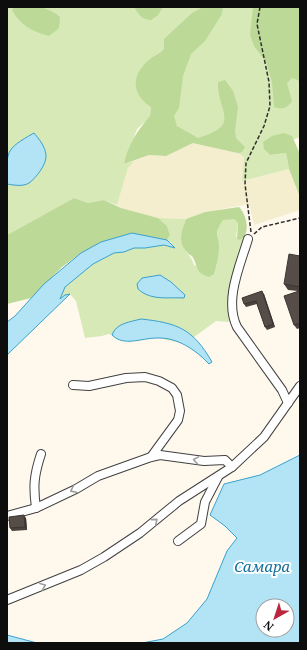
<svg xmlns="http://www.w3.org/2000/svg" width="307" height="650" font-family="'Noto Serif',serif">
	<rect width="100%" height="100%" fill="#fff9ed"/>
	<!-- farmland -->
	<path fill="#f4edce" d="M193,143L238,153L244,157L242,181L289,169L300,197V210L254,225L249,204L205,212L186,219L158,218L121,208L117,205L128,168L134,161L149,155L166,156Z"/>
	<!-- green -->
	<g fill="#d6e9b7">
		<path d="M7,7H300V137L266,151L270,155L286,153L289,169L242,181L244,157L238,153L193,143L172,120L141,101L151,107L150,117L137,129L124,164L134,161L128,168L117,205L104,200L88,203L74,198L7,235V184L16,185L7,155Z"/>
		<path d="M158,218L186,219C182,229 180,241 186,251C189,256 192,258 194,265L214,274C217,265 219,256 218,246C218,234 213,217 234,218L238,223L236,236L240,240L244,238C235,257 226,301 230,322L216,321L194,337L196,344L181,343L158,338L159,321C143,319 119,318 112,335L108,334L102,336L85,338L76,301L70,294L59,300L65,287L93,264L105,257L114,253L124,252L134,248H145L172,243L167,240L170,235L167,226Z"/>
	</g>
	<!-- forest -->
	<g fill="#bcd997">
		<path d="M14,7C32,7 45,4 60,17L59,28L49,36C33,32 20,25 12,10Z"/>
		<path d="M134,7H163L158,15L151,20C141,19 139,15 134,7Z"/>
		<path d="M203,7H223L222,14L205,41L191,54L183,76L179,108L174,116L177,126L198,138C243,125 217,112 218,82L225,80L233,91L238,107L235,131L236,138L245,147L242,152L238,153L193,143L166,156L149,155L124,164C128,145 137,131 150,116L151,107C131,94 131,75 149,60C154,55 159,55 164,49V39L192,13Z"/>
		<path d="M253,7H300V84L298,80L292,78L287,83L292,101C287,108 283,110 274,107L272,82L266,62L254,46L250,35Z"/>
		<path d="M284,133L292,136L300,154V197L289,169L286,153L270,155L264,149L263,142L272,136Z"/>
		<path d="M74,198L88,203L104,200L121,208L158,218L167,226L170,235L167,240L132,233L101,242L81,253L62,267L31,298L7,304V235Z"/>
		<path d="M239,207C247,215 251,234 240,240L237,239L238,223L234,219L223,220C215,232 217,232 219,245C219,255 217,265 214,274L209,277C194,272 199,267 192,256C190,255 188,254 187,252C177,242 182,230 186,219L205,212Z"/>
	</g>
	<!-- water -->
	<g fill="#b2e4f5" stroke="#3aa1cc" fill-rule="evenodd">
		<path d="M34,133C39,139 45,146 46,155C47,164 36,178 29,183C23,187 13,185 7,184C7,151 4,150 34,133Z"/>
		<path d="M132,233L167,240L175,248L164,245L145,248H134L124,252L114,253L93,264L65,287L60,299L65,295L70,294L7,355V322L15,316L44,284L81,253L101,242Z"/>
		<path d="M160,275L171,282L185,295L184,298C168,297 151,301 138,289L137,284L142,278Z"/>
		<path d="M141,319C178,323 193,329 212,362L209,364C196,350 177,337 157,338C141,338 124,347 112,335C116,323 130,322 141,319Z"/>
		<path d="M300,455V643H142L163,639L187,623L207,599L227,551L237,538L225,526L210,515L224,484L260,475ZM263,606H287V630H263Z"/>
		<path d="M7,635L37,643H7Z"/>
	</g>
	<g fill="none" stroke-linecap="round" stroke-linejoin="round">
		<!-- minor casing -->
		<g stroke="#404040" stroke-width="10">
			<g id="minor">
				<path d="M248,239C240,266 224,300 237,327L282,390L288,403"/>
				<path d="M73,385L89,386L126,378L145,377L159,381L172,388L177,395L180,411L178,420L151,457"/>
				<path d="M36,508C33,486 34,475 41,454"/>
				<path d="M7,516L36,508L76,489L98,476L151,457L160,455L204,461L225,460L232,467"/>
				<path d="M178,541L201,524L205,502L218,477"/>
				<path d="M7,600L81,570L104,557L140,533L179,501L232,467L264,437L300,386"/>
			</g>
		</g>
		<!-- path -->
		<g stroke="#2f2f2f" stroke-width="1.5" stroke-dasharray="4 2" stroke-linecap="butt">
			<path d="M251,232L245,184L246,163L264,126L270,106L269,82L257,24L260,7"/>
			<path d="M254,234L262,227L300,218"/>
		</g>
		<!-- minor -->
		<use href="#minor" stroke="#fff" stroke-width="8"/>
	</g>
	<!-- wall -->
	<g fill="#4a423f">
		<path d="M300,256V292H299L300,293V328L297,329L294,325L298,291L288,290L284,284Z"/>
		<path d="M264,294L275,327L267,330L265,327L257,304L246,307L244,304Z"/>
		<path d="M26,518L27,530L12,531L10,528Z"/>
	</g>
	<!-- shaded-wall -->
	<g fill="#3c3633">
		<path d="M262,291L264,294L275,327L273,324Z"/>
		<path d="M24,515L26,518L27,530L25,527Z"/>
	</g>
	<!-- building -->
	<g fill="#564d49" stroke="#3c3633">
		<path d="M289,254L300,256V287L284,284Z"/>
		<path d="M262,291L273,324L265,327L256,301L244,304L242,298Z"/>
		<path d="M299,291L300,295V323L294,325L284,296Z"/>
		<path d="M24,515L25,527L10,528L9,517Z"/>
	</g>
	<!-- one-way arrows -->
	<defs><path id="oneway-chevron" d="M-2-3.5L2.5 0L-2 3.5" fill="none" stroke-width="1.6" stroke-linecap="round" stroke-linejoin="round"/></defs>
	<g stroke="#9e9e9e">
		<use href="#oneway-chevron" transform="translate(196 460) rotate(-170)"/>
		<use href="#oneway-chevron" transform="translate(73 490) rotate(154)"/>
		<use href="#oneway-chevron" transform="translate(155 521) rotate(-40)"/>
		<use href="#oneway-chevron" transform="translate(43 586) rotate(-22)"/>
	</g>
	<g text-anchor="middle" stroke-width="4" stroke-linejoin="round" paint-order="stroke">
		<!-- water labels -->
		<g font-size="15" font-style="italic" fill="#17719d" stroke="#fff">
			<text x="262" y="572">Самара</text>
		</g>
	</g>
	<!-- border -->
	<rect width="307" height="650" fill="none" stroke="#0d0d0d" stroke-width="16"/>
	<!-- north arrow -->
	<g transform="translate(275 618) rotate(219)"><circle r="19" fill="#ffffff" stroke="#9e9e9e"/>
	<path d="M0-3L7 15L0 10L-7 15Z" fill="#bc263d"/>
	<text y="-6" font-size="11" font-weight="bold" text-anchor="middle" fill="#0d0d0d">N</text>
	</g>
</svg>
